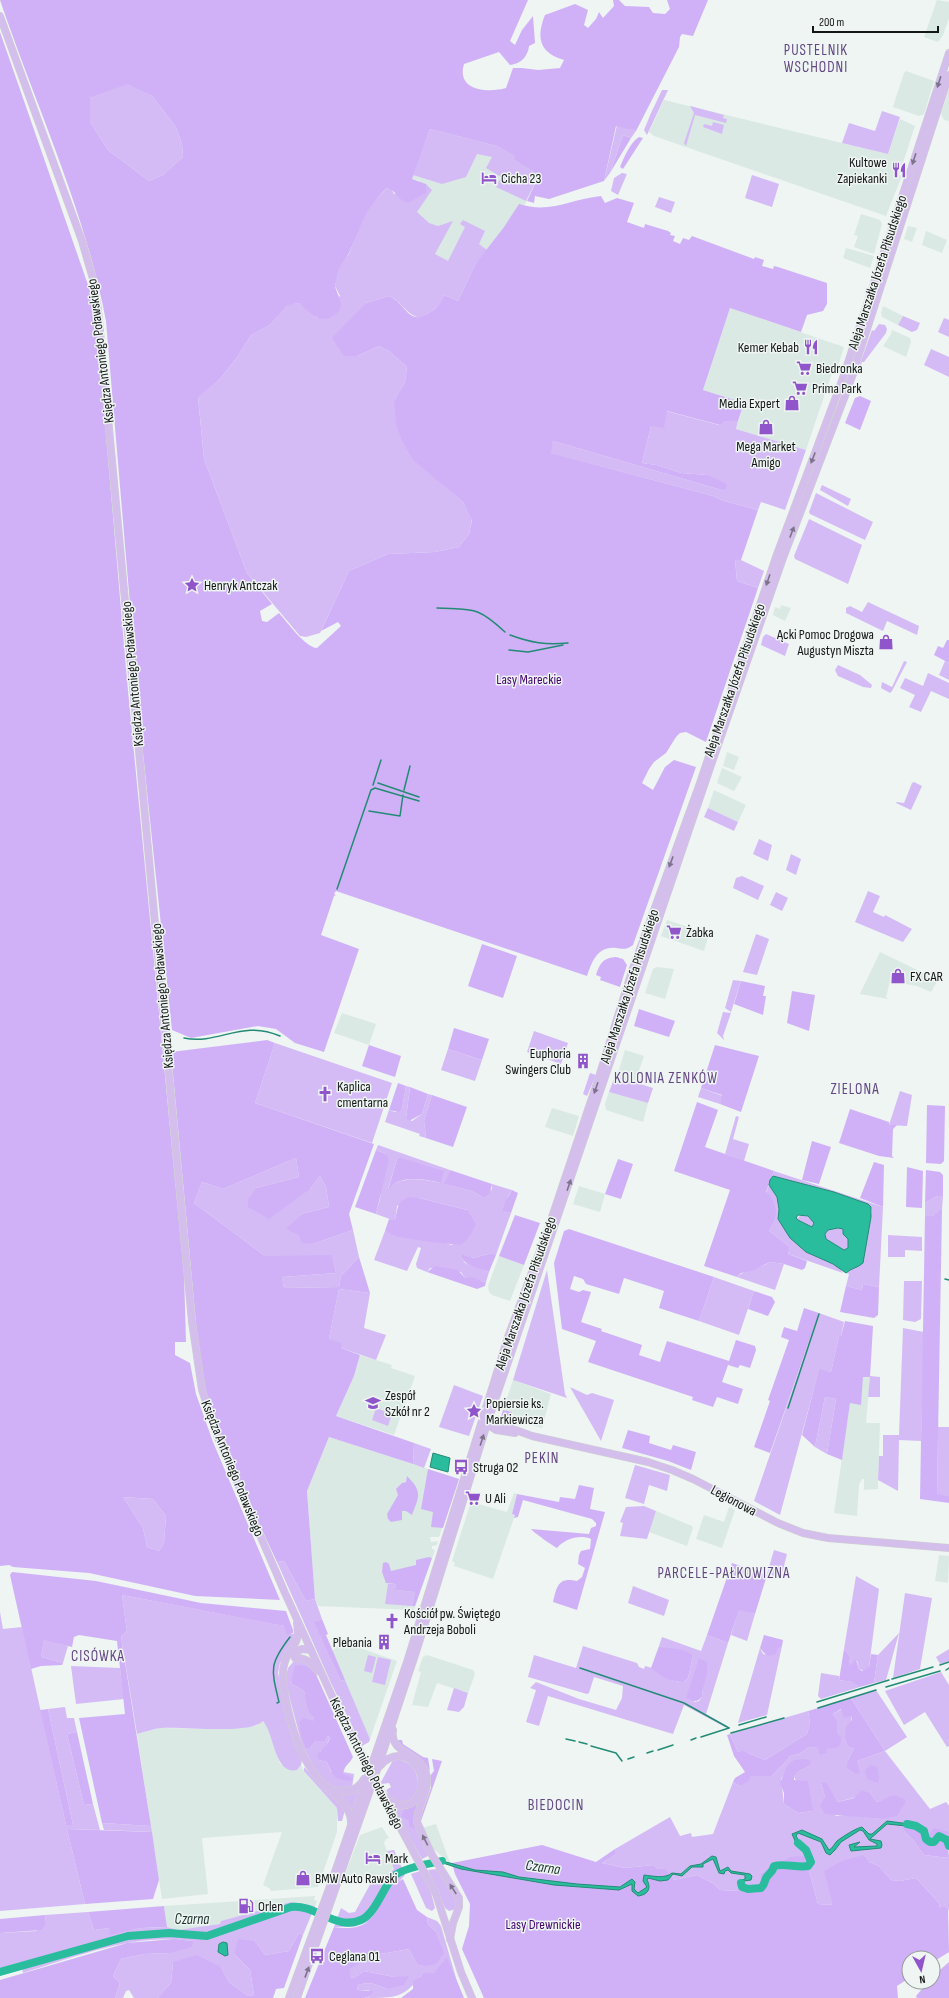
<svg xmlns="http://www.w3.org/2000/svg" width="949" height="1998" font-family="'Sofia Sans Condensed',sans-serif">
	<rect width="100%" height="100%" fill="#eef5f3"/>
	<!-- built -->
	<g fill="#dae9e4">
		<path d="M937,0L949,2V18L943,35L938,42L924,37Z"/>
		<path d="M906,71L934,81L924,114L919,116L893,107L904,73Z"/>
		<path d="M949,89V121L944,120L941,114Z"/>
		<path d="M664,100L888,154L900,119L915,126L899,175L902,176L886,216L654,136L649,132Z"/>
		<path d="M430,129L497,146L539,175L524,206L519,205L504,227L476,263L458,301L358,231L420,181L412,179Z"/>
		<path d="M861,214L880,220L882,224L874,254L854,247L858,236L854,235Z"/>
		<path d="M908,226L917,228L912,242L904,239Z"/>
		<path d="M926,231L947,240L942,253L922,245Z"/>
		<path d="M846,248L874,256L870,268L843,258Z"/>
		<path d="M883,306L903,316L898,325L882,317L881,313Z"/>
		<path d="M730,308L844,347L837,369L834,373H832L806,450L736,429L744,403L703,390Z"/>
		<path d="M892,330L910,338L911,342L906,357L883,346L891,334Z"/>
		<path d="M781,605L791,608L785,621L773,615L775,607L780,609Z"/>
		<path d="M727,752L739,757L734,770L723,766Z"/>
		<path d="M722,768L742,777L734,791L717,783Z"/>
		<path d="M714,790L746,805L738,822L708,808Z"/>
		<path d="M667,920L709,934L704,951L661,936Z"/>
		<path d="M880,952L938,980L931,992L917,986L890,981L886,997L888,999L860,994Z"/>
		<path d="M657,967L674,969L665,999L645,993L653,969Z"/>
		<path d="M342,1013L376,1024L369,1045L334,1033Z"/>
		<path d="M625,1050L644,1056L635,1082L617,1076Z"/>
		<path d="M609,1092L648,1103L643,1122L606,1110L605,1104Z"/>
		<path d="M552,1108L579,1116L573,1136L545,1127Z"/>
		<path d="M579,1186L605,1194L600,1212L573,1204Z"/>
		<path d="M499,1256L524,1265L510,1301L492,1295L489,1292L488,1286Z"/>
		<path d="M360,1355L392,1365L391,1368L415,1376L394,1435L336,1416L354,1376Z"/>
		<path d="M863,1377H870L866,1423H880L878,1480V1489L864,1490V1479H862L859,1485L857,1516L834,1513L850,1403Z"/>
		<path d="M513,1380L551,1394L542,1428L516,1420L512,1412L503,1410Z"/>
		<path d="M329,1437L459,1479L439,1537H430L431,1542L438,1541L437,1545L432,1546V1549L435,1550L414,1610L318,1606L315,1599L307,1491Z"/>
		<path d="M514,1493L517,1494L512,1514L515,1515L493,1579L454,1566L455,1563L452,1561L471,1502L507,1512Z"/>
		<path d="M729,1507L735,1510L722,1548L696,1539L704,1515L724,1522Z"/>
		<path d="M656,1511L692,1526L693,1528L687,1546L649,1532Z"/>
		<path d="M939,1555L949,1556L948,1583L935,1581Z"/>
		<path d="M343,1642L397,1661L370,1739L332,1651Z"/>
		<path d="M427,1655L473,1670L475,1674L468,1693L437,1683L428,1707L412,1705L421,1672L418,1671L423,1657Z"/>
		<path d="M263,1721L269,1728L280,1764L297,1770L301,1765L304,1771L337,1808V1832L318,1887L271,1891L269,1888L263,1885L282,1832L202,1838L208,1894L162,1899L137,1734L160,1728L216,1729L256,1726Z"/>
		<path d="M436,1824L450,1863L432,1848L422,1828Z"/>
		<path d="M382,1827L389,1838L386,1839L384,1843L394,1868L387,1875L345,1882L344,1877L360,1835Z"/>
		<path d="M315,1896L314,1900L317,1901L315,1906L291,1902L220,1924L198,1928L178,1930L167,1927L164,1906Z"/>
	</g>
	<!-- green -->
	<g fill="#d5bbf6" fill-rule="evenodd">
		<path d="M128,83L152,96L176,127L182,144L183,157L163,175L149,181L108,150L90,122V98Z"/>
		<path d="M662,90H668L647,135L644,130L651,113Z"/>
		<path d="M690,106L724,115L723,118L727,119L726,123L695,115L686,146L684,143L694,113Z"/>
		<path d="M882,111L900,117L888,154L842,143L849,123L875,131Z"/>
		<path d="M713,122L724,125L722,134L703,127L704,124L712,126Z"/>
		<path d="M617,125L636,131L631,138L623,135L610,173L604,181Z"/>
		<path d="M430,129L497,146L516,156L514,160L539,175L526,201L496,187L501,177L486,168L492,157L477,154L466,177L442,184L413,175Z"/>
		<path d="M622,173L627,174L618,195L611,191L614,178Z"/>
		<path d="M752,175L779,184L772,207L745,198Z"/>
		<path d="M426,184L432,190L417,212L429,223L438,226L453,221L435,254L448,261L465,227L460,224L463,220L485,231L479,244L487,250L476,263L458,301L444,295L441,304L422,318C407,317 402,301 389,296L366,303L344,356H357L379,346L389,351L407,367L405,382L394,401L441,483L463,502L472,519L469,534L459,547L435,552L388,554L349,571L320,633L306,637L300,636L247,573L204,459L198,396L219,380L238,356L251,335L270,325L287,304L299,303L317,318L340,296L335,286L339,266L349,254L365,213L373,202L387,188L391,189L394,194L426,190Z"/>
		<path d="M659,197L675,202L671,213L655,207Z"/>
		<path d="M903,316L920,323L917,330L912,332L898,325Z"/>
		<path d="M944,318L949,320V337L938,332Z"/>
		<path d="M879,324L885,325L887,329L886,333L864,362H862L847,400L872,330L874,331Z"/>
		<path d="M931,349L949,357V377L924,365Z"/>
		<path d="M666,411L719,425L726,421H738L736,429L806,450L785,510L761,502L758,510L724,501L713,496L550,453L553,441L725,491L708,475L681,473L657,465L642,463L651,426Z"/>
		<path d="M822,485L851,499L848,506L820,490Z"/>
		<path d="M816,493L873,522L865,540L810,514L809,512Z"/>
		<path d="M809,519L862,545L848,584L795,559L794,556Z"/>
		<path d="M735,560H741L764,571L758,588L737,581Z"/>
		<path d="M868,602L919,626L917,635L887,621L883,631L846,613V608L850,606L862,612Z"/>
		<path d="M766,634L789,644L785,656L761,645L763,637Z"/>
		<path d="M904,661L907,662L892,691L890,693L881,688L882,682L892,687Z"/>
		<path d="M945,661L949,663V680L939,675Z"/>
		<path d="M838,665L860,675L872,685L871,688L863,687L838,676L835,670Z"/>
		<path d="M928,673L949,683V699L931,691L921,712L909,707L915,695L900,688L905,678L923,686Z"/>
		<path d="M914,782L922,786L911,810L896,803L897,802L904,803L912,783Z"/>
		<path d="M708,808L738,822L734,831L704,817Z"/>
		<path d="M759,839L772,845L768,861L753,854Z"/>
		<path d="M791,854L801,859L796,875L786,870Z"/>
		<path d="M742,876L764,886L758,900L733,888L736,878Z"/>
		<path d="M868,891L880,896L873,912L884,917L885,915L912,929L903,942L855,922Z"/>
		<path d="M776,892L788,898L782,911L770,905Z"/>
		<path d="M756,934L769,939L757,975L743,972Z"/>
		<path d="M733,980L741,981L731,1012L725,1008Z"/>
		<path d="M723,1012L731,1013L723,1036L724,1040L717,1033Z"/>
		<path d="M534,1031L568,1043L561,1064L527,1052Z"/>
		<path d="M275,1043L392,1083L372,1143L255,1103Z"/>
		<path d="M448,1049L482,1060L475,1081L441,1070Z"/>
		<path d="M590,1073L596,1075L587,1096L583,1094Z"/>
		<path d="M615,1076L653,1088L648,1103L609,1092Z"/>
		<path d="M406,1086L410,1087L406,1118L412,1121L422,1114L428,1094L432,1095L424,1121L426,1138L419,1136L420,1134L385,1122L389,1110L395,1112L402,1109Z"/>
		<path d="M701,1088L723,1096L720,1104L698,1097Z"/>
		<path d="M900,1091L912,1095L907,1126L889,1125Z"/>
		<path d="M736,1116L739,1117L733,1139L749,1144L744,1161L725,1154Z"/>
		<path d="M378,1145L450,1170L445,1184L472,1191L484,1198L492,1189V1184L512,1190L508,1196L503,1211L511,1213L496,1255L492,1253L474,1258L460,1255L465,1263L489,1272L486,1282L465,1278L461,1272L430,1268L427,1272L417,1268L416,1264L421,1248L418,1247L407,1271L374,1260L385,1231C406,1241 430,1238 452,1245L467,1210L419,1198L397,1206L395,1221L376,1214L380,1199L386,1154L376,1150ZM397,1159L441,1183C424,1179 401,1175 388,1189Z"/>
		<path d="M296,1158L299,1177L256,1188L310,1189L320,1176L326,1187L329,1207L301,1214L287,1229L313,1244L353,1230L359,1257L341,1276L339,1287L284,1288L282,1277L336,1273L332,1256H265L194,1203L202,1182L223,1189Z"/>
		<path d="M774,1171L883,1207L879,1287L863,1284L862,1290L846,1286L849,1274L846,1273L850,1269L859,1266L872,1211L871,1207L852,1198L772,1176Z"/>
		<path d="M769,1185L777,1197L779,1209L778,1219L783,1226L818,1257L837,1266L843,1273L788,1254L790,1247L769,1231C775,1216 779,1206 766,1193Z"/>
		<path d="M937,1196H943L942,1210L933,1216H925V1203Z"/>
		<path d="M801,1215C807,1215 810,1217 814,1223L812,1227L796,1219Z"/>
		<path d="M838,1228L843,1229L848,1239V1248L844,1250L826,1239V1233L828,1230Z"/>
		<path d="M888,1235L922,1237V1251L905,1250V1257H888Z"/>
		<path d="M770,1262L784,1264L775,1290L737,1277C745,1269 760,1269 770,1262Z"/>
		<path d="M547,1270L565,1394L567,1398L513,1380Z"/>
		<path d="M714,1277L754,1291L739,1335L699,1321Z"/>
		<path d="M904,1281H922L921,1319L915,1322L903,1320Z"/>
		<path d="M339,1289L370,1293L364,1328L386,1335L376,1360L341,1348L329,1339Z"/>
		<path d="M819,1313L844,1322L841,1336H839L831,1372L819,1370L780,1515L754,1501Z"/>
		<path d="M903,1328L924,1332L921,1441L899,1440L898,1491L878,1480L879,1456H883V1435H899Z"/>
		<path d="M870,1376L880,1377V1397H868Z"/>
		<path d="M454,1385L483,1396L469,1436L439,1427Z"/>
		<path d="M570,1387L587,1395L592,1393L614,1400L601,1441Z"/>
		<path d="M825,1397L836,1399L827,1454L815,1447Z"/>
		<path d="M376,1408L392,1414L388,1426L372,1420Z"/>
		<path d="M938,1427H949V1496L937,1495Z"/>
		<path d="M414,1443L431,1449L424,1468L413,1464Z"/>
		<path d="M635,1465L670,1475L667,1491L649,1485L644,1504L625,1498Z"/>
		<path d="M123,1497L153,1499L166,1516L164,1543L159,1551L147,1547L143,1528Z"/>
		<path d="M644,1506L656,1511L647,1539L620,1536L623,1523L620,1522L626,1507Z"/>
		<path d="M774,1550L787,1554L781,1578L767,1574Z"/>
		<path d="M284,1561L306,1601L315,1599L322,1619L315,1622L341,1681L345,1680L370,1739L369,1742L362,1746L331,1683L277,1562Z"/>
		<path d="M856,1576L879,1589L869,1667L865,1671L859,1669L857,1661H853L850,1667L848,1665L851,1657L844,1649Z"/>
		<path d="M388,1584H396L395,1590L415,1592L412,1606L385,1604Z"/>
		<path d="M633,1586L669,1600L664,1616L628,1603Z"/>
		<path d="M905,1593L932,1598L920,1669L893,1678Z"/>
		<path d="M122,1595L285,1626L291,1634H296L291,1648L280,1663L278,1673L284,1700L302,1760L301,1765L297,1770C274,1775 275,1735 263,1721C250,1735 182,1726 161,1728C153,1729 145,1732 137,1734L121,1637L127,1631Z"/>
		<path d="M739,1609L755,1614L747,1641L731,1635Z"/>
		<path d="M0,1612L3,1629L22,1627L66,1825H73L48,1709L65,1707L67,1718H74L77,1732L67,1734L84,1805L93,1804L100,1830L67,1829L85,1904L0,1911Z"/>
		<path d="M899,1633L886,1680L874,1683L878,1655Z"/>
		<path d="M707,1635L728,1643L706,1714L727,1726L725,1727L684,1705L673,1734L548,1696L539,1726L526,1722L536,1690L530,1688L536,1682L579,1699L616,1710L622,1698L623,1686L594,1677L589,1693L587,1694L528,1677L534,1655L576,1668L583,1646L637,1663L639,1667L644,1669L645,1666C661,1669 663,1682 684,1682L688,1678L693,1656L677,1649H668L659,1646L662,1637L701,1651ZM708,1665L703,1682L702,1697L699,1701L694,1702Z"/>
		<path d="M44,1639L68,1646L63,1663L41,1657Z"/>
		<path d="M779,1646H782L767,1715L738,1723L760,1648L763,1654L772,1656Z"/>
		<path d="M949,1649V1661L940,1664L936,1657Z"/>
		<path d="M368,1655L376,1657L372,1673L364,1671Z"/>
		<path d="M378,1657L391,1660L385,1685L372,1682Z"/>
		<path d="M294,1661H306L315,1672L294,1674L291,1680L292,1684L304,1691L308,1708L314,1717L310,1748L316,1741H325L328,1736L330,1737L325,1748L320,1751L319,1760L327,1762L331,1772L342,1775L343,1772L354,1774L352,1788H334L327,1783L316,1771L302,1745L285,1680L288,1668Z"/>
		<path d="M71,1666L120,1668L124,1699L76,1704Z"/>
		<path d="M941,1672L949,1685V1746L947,1747L925,1712L904,1725L885,1691Z"/>
		<path d="M821,1673L839,1676V1680L853,1682L860,1687L821,1699L818,1696Z"/>
		<path d="M454,1688L468,1693L464,1707L459,1712L447,1710Z"/>
		<path d="M876,1690L907,1737L885,1751L930,1809L946,1802L949,1806V1852L948,1847L927,1843C916,1830 924,1830 904,1831L913,1840L924,1855L949,1858V1911L948,1909L940,1908L939,1903L916,1878L900,1881L891,1880L879,1866L869,1862L833,1905L818,1904L805,1856L761,1873V1885L739,1891L720,1890L714,1884L697,1875L674,1880L666,1870L658,1869L654,1865L625,1868L602,1863L615,1855V1849L670,1817L680,1836L691,1833L692,1837L713,1834L733,1782L739,1786L751,1776H772C778,1768 785,1764 790,1756L799,1754L809,1747L827,1748C835,1736 841,1728 833,1714L842,1709L851,1716L854,1748L848,1760L857,1761L885,1751L851,1698ZM793,1760L809,1766L798,1772L794,1777L813,1811L798,1813L784,1804L781,1779ZM821,1783L829,1786L834,1798L838,1802L870,1793L877,1802L884,1800L881,1819L845,1815L836,1816L825,1797Z"/>
		<path d="M808,1711L810,1723L807,1734L765,1760L748,1753L738,1752L730,1734Z"/>
		<path d="M397,1759C416,1764 416,1771 419,1788L411,1801L401,1803L390,1797L386,1790L391,1787L389,1783L382,1784L381,1782L393,1760Z"/>
		<path d="M304,1767L345,1810L342,1821H338L337,1808L304,1771Z"/>
		<path d="M360,1789L353,1811L338,1794Z"/>
		<path d="M418,1802L416,1813L430,1855L422,1859L393,1808L409,1809Z"/>
		<path d="M102,1823L151,1826L152,1832L104,1830Z"/>
		<path d="M394,1850L405,1875L386,1895L380,1908L369,1921L353,1927H334L341,1908L349,1913L355,1912L373,1879L387,1875L394,1869L387,1851Z"/>
		<path d="M437,1869L456,1899V1909L449,1911L445,1908L428,1870Z"/>
		<path d="M420,1871L431,1892L435,1908L432,1911L426,1908L411,1874Z"/>
		<path d="M291,1902L315,1906L303,1935L299,1933L289,1951L265,1955L255,1941L234,1954L250,1970L254,1995L248,1996L229,1982L221,1967L173,1962L171,1983L157,1998H134L129,1990L126,1991L123,1998H115L120,1983L113,1976L121,1959L144,1954L171,1953L193,1941C134,1933 79,1956 23,1973L21,1962L0,1968V1933L36,1931L46,1922L45,1915L88,1912L94,1930L109,1928L111,1934L141,1928L167,1927L178,1930L220,1924L221,1921Z"/>
		<path d="M427,1917L437,1921L441,1926L458,1985L447,1958L433,1973H423C404,1998 397,1998 364,1998L370,1996L369,1990H357L358,1985C370,1981 376,1984 387,1989L394,1977L364,1971L354,1978L350,1977L349,1969L375,1955L409,1949L417,1964L435,1931L428,1924Z"/>
	</g>
	<!-- forest -->
	<g fill="#d0b1f7" fill-rule="evenodd">
		<path d="M0,0H528L510,41L515,45L522,30L533,16L535,43L529,46C528,56 521,64 510,65L499,52L464,64C456,91 488,93 506,88L513,68H522L538,70L560,68L564,60C539,53 536,37 545,15L575,4L588,10L584,25L588,28L596,19L599,12L603,18L614,6L613,0H619L625,6L649,7L653,13L665,14L670,9L667,0H708L693,36L682,34L680,37L679,47L636,131L616,126L604,181L549,199L535,196L534,203L527,201L539,175L514,160L515,156L497,146L430,129L412,179L426,184V193L408,203C398,201 396,190 387,188C362,212 363,224 349,253C343,264 340,262 337,277C337,280 335,284 335,286C337,296 348,307 333,316C319,325 309,312 299,303L287,305L270,325L251,335L238,356L219,380L198,397L204,459L247,573L272,604L260,611L262,621L267,622L279,613C287,622 306,648 317,648L341,626L338,622L321,631L349,571L388,554L435,552L459,547L469,534L472,520L463,502L413,460L402,441L396,424L394,401L405,382L407,367L389,351L379,346L357,356H344L332,338L366,303L389,296C406,303 409,328 430,312C438,307 441,304 444,295L458,301L476,263L504,227L519,204C550,214 571,199 601,196L605,203L617,198L634,203L627,222L644,228L645,224L668,231L671,233L670,235L675,236L673,241L680,244L683,238L689,240L692,236L754,259L755,257L764,260L762,266L773,269L774,266L778,267L827,283V304L823,311L807,315L801,332L730,308L703,390L744,403L738,421H726L720,425L667,411L664,428L651,426L642,463L657,465L681,473L708,475L727,484L725,491L553,441L551,453L713,496L724,501L758,510L741,560H735L737,581L758,588L706,742L686,732L680,733L676,737L666,753L654,762L649,769L642,783L653,790L665,767L674,760L696,767L633,945C627,950 623,949 616,948C597,946 592,962 587,976L336,891L334,894L336,895L334,896L321,935L359,949L324,1052L295,1043L276,1029L258,1026L191,1038L172,1030L141,734L106,321C85,210 36,106 0,0ZM128,84L152,96L176,127L182,144L183,157L163,175L149,181L108,150L90,122V98Z"/>
		<path d="M0,32L95,305L127,680L184,1273L186,1342H175V1355L190,1363L196,1394L213,1442L280,1600L195,1596L89,1573L13,1567L9,1565L0,1566ZM123,1497L153,1499L166,1516L164,1543L159,1551L147,1547L143,1528Z"/>
		<path d="M623,135L631,138L610,173Z"/>
		<path d="M639,137L643,138L623,169L620,167C624,157 630,143 639,137Z"/>
		<path d="M860,396L871,401L860,430L845,423L855,398Z"/>
		<path d="M947,640H949V663L934,655L938,646L943,648Z"/>
		<path d="M482,944L517,956L503,998L468,986Z"/>
		<path d="M616,957L623,959L627,965L620,987L600,980L601,977L596,975C600,963 603,958 616,957Z"/>
		<path d="M741,981L765,986L763,996H766L763,1015L734,1004Z"/>
		<path d="M792,991L815,995L809,1031L787,1023Z"/>
		<path d="M639,1009L675,1021L669,1037L634,1026Z"/>
		<path d="M454,1028L489,1039L482,1060L448,1049Z"/>
		<path d="M267,1040L275,1043L255,1103L374,1144L349,1214L353,1230L313,1244L302,1243L299,1236L286,1229L301,1214L329,1207L326,1187L320,1176L310,1189L269,1219L248,1207V1200L256,1188L299,1177L296,1158L223,1189L202,1182L194,1203L265,1256L332,1255L336,1273L282,1277L284,1288L339,1287L341,1276L359,1257L370,1293L339,1289L329,1339L342,1343L341,1348L360,1355L354,1376L336,1416L414,1443L413,1464L329,1437L307,1491L315,1599L306,1601L284,1561L277,1562L227,1455L209,1405L200,1367L171,1052Z"/>
		<path d="M369,1045L401,1056L395,1077L362,1066Z"/>
		<path d="M715,1045L759,1056L741,1112L720,1104L722,1095L701,1088Z"/>
		<path d="M398,1083L406,1086L402,1109L399,1112L389,1110Z"/>
		<path d="M410,1087L428,1094L422,1114L409,1121L406,1118Z"/>
		<path d="M432,1095L467,1107L453,1147L426,1138L424,1121Z"/>
		<path d="M697,1102L718,1110L705,1147L774,1171L766,1192C772,1195 776,1207 776,1212C776,1218 771,1226 769,1231L790,1247L788,1254L807,1261L805,1268L802,1270L784,1264L770,1262L752,1271L741,1273L737,1277L704,1266L730,1190L674,1171Z"/>
		<path d="M927,1105L945,1106L944,1161L941,1164L926,1163Z"/>
		<path d="M850,1109L889,1122V1125H897L893,1129L892,1156L894,1158L879,1156L839,1143Z"/>
		<path d="M812,1141L831,1147L819,1184L802,1180Z"/>
		<path d="M376,1150L386,1154L389,1160L376,1214L355,1207Z"/>
		<path d="M401,1158L444,1171L441,1183C424,1179 400,1174 388,1190L397,1159Z"/>
		<path d="M618,1159L633,1164L621,1199L605,1194Z"/>
		<path d="M874,1162L884,1165L883,1207L860,1198Z"/>
		<path d="M907,1167L923,1171L922,1208L906,1207Z"/>
		<path d="M450,1170L492,1184L490,1193L484,1198L472,1191L444,1184Z"/>
		<path d="M926,1170L940,1172L943,1175V1196H937L925,1203Z"/>
		<path d="M512,1190L518,1193L511,1213L502,1211L506,1200Z"/>
		<path d="M408,1197L419,1198L467,1210L476,1224C473,1230 468,1241 461,1244C455,1246 408,1239 399,1237C394,1236 389,1233 385,1231L389,1219L395,1220C398,1209 396,1203 408,1197Z"/>
		<path d="M940,1210H942L937,1494L949,1496V1503L920,1499L925,1216H933Z"/>
		<path d="M515,1215L540,1223L524,1265L499,1256Z"/>
		<path d="M569,1229L714,1277L699,1321L659,1308L664,1291L624,1278L619,1294L586,1284L583,1279L574,1276L570,1289L579,1292L583,1290L591,1292L581,1322L602,1329L601,1331L642,1345L639,1355L660,1362L667,1341L729,1361L736,1340L755,1346L756,1350L750,1368L740,1365L738,1368L728,1365L722,1382L743,1389L738,1404L717,1397L713,1407L692,1400L693,1397L588,1362L596,1341L562,1329L554,1263L564,1231Z"/>
		<path d="M492,1253L496,1255L489,1272C479,1268 463,1266 460,1254L474,1258Z"/>
		<path d="M435,1266L458,1270L465,1278C477,1276 476,1280 486,1282L485,1286L477,1289L427,1272Z"/>
		<path d="M863,1284L879,1287L878,1315L874,1318L840,1312L846,1286L862,1290Z"/>
		<path d="M754,1291L772,1297L775,1302L768,1316L748,1309Z"/>
		<path d="M804,1308L819,1313L770,1453L754,1447L770,1401L768,1400L789,1340L781,1337L784,1327L797,1331Z"/>
		<path d="M845,1321L873,1326L870,1377H863L861,1405L850,1403L842,1460L827,1454L836,1399L825,1397L815,1447L802,1435L819,1369L831,1372L839,1336H841Z"/>
		<path d="M503,1410L512,1412L510,1423L500,1420Z"/>
		<path d="M628,1430L650,1436L649,1443L671,1450L673,1445L696,1452L691,1470L668,1461L622,1448Z"/>
		<path d="M428,1469L459,1479L443,1528L431,1527L433,1512L421,1509Z"/>
		<path d="M407,1476C423,1492 419,1497 412,1515L406,1511H402V1520L391,1522L388,1519L387,1514L398,1495L396,1489L402,1483L406,1482Z"/>
		<path d="M579,1485L594,1488L590,1509L605,1512L577,1610L553,1602C557,1586 558,1577 577,1581L582,1577L585,1568L578,1564L579,1555L581,1551L590,1549L591,1539C580,1534 564,1539 557,1548C553,1546 533,1532 531,1529L589,1534L591,1528L596,1526V1523L592,1519L523,1500L518,1517L514,1518L515,1515L512,1514L517,1494L559,1502L560,1497L575,1499Z"/>
		<path d="M429,1557L432,1558L415,1606H412L415,1592L395,1590L396,1584L386,1583L382,1572L383,1563L386,1562L389,1564L391,1571L416,1565V1560Z"/>
		<path d="M732,1563L767,1575L755,1614L739,1610L728,1643L707,1635Z"/>
		<path d="M12,1572L96,1581L201,1603L286,1611L293,1630V1633L287,1635L284,1626L122,1595L127,1631L121,1637L151,1826L102,1823L79,1718L125,1714L117,1641L79,1635L74,1637L72,1647L44,1640L41,1657L63,1663L62,1665L41,1666L31,1669L10,1575Z"/>
		<path d="M322,1619L328,1634L326,1635L345,1680L341,1681L314,1622Z"/>
		<path d="M764,1635L783,1640L782,1646L778,1648L776,1654C768,1659 765,1654 760,1648Z"/>
		<path d="M659,1646C670,1650 684,1646 693,1656L688,1678L684,1682C670,1682 662,1677 651,1668Z"/>
		<path d="M844,1649L851,1657L849,1662L850,1666L853,1661L856,1660L859,1669L862,1671L869,1667L871,1654L878,1655L874,1683L860,1687L852,1682L839,1680Z"/>
		<path d="M699,1658L707,1662C710,1673 702,1685 702,1697C697,1703 693,1701 686,1698Z"/>
		<path d="M300,1665L306,1666L315,1672L353,1757C349,1765 345,1764 343,1774L353,1778L351,1781C335,1780 333,1777 327,1762L319,1760L317,1756C321,1748 328,1746 330,1737L328,1736L325,1741H316L310,1748H306L301,1736L299,1722L304,1718L313,1721L314,1717C306,1712 306,1700 304,1691L292,1684L291,1680L295,1666Z"/>
		<path d="M851,1698L885,1751L857,1761L860,1773L856,1774L847,1768L848,1760L854,1748L848,1746L845,1737L846,1726L852,1720L851,1716L844,1718L841,1709L833,1714L837,1721V1733L841,1737C842,1747 836,1750 827,1748L826,1753L820,1755L818,1748L809,1747L799,1754L790,1756C785,1764 778,1768 772,1776H751L748,1782L739,1786L733,1782L735,1778L745,1772L734,1756L727,1735L730,1734L738,1752L743,1751L765,1760L807,1734L810,1723L808,1711Z"/>
		<path d="M48,1709L73,1825H66L40,1710Z"/>
		<path d="M77,1732L93,1804L84,1805L67,1734Z"/>
		<path d="M398,1740H402L403,1744L423,1757L428,1758L430,1771L419,1757L400,1745Z"/>
		<path d="M432,1759L442,1761L421,1821V1816L431,1788L430,1776L434,1771Z"/>
		<path d="M805,1759L811,1761L809,1766L798,1772L794,1777V1780L808,1781L813,1811L798,1813L784,1804V1793L780,1783L787,1766L793,1760Z"/>
		<path d="M870,1765L878,1767L879,1778L878,1783L867,1779L865,1771Z"/>
		<path d="M825,1782C832,1787 832,1796 838,1802L854,1798L861,1790L870,1793L877,1802C891,1798 891,1791 906,1801L897,1816L881,1819L825,1814L820,1806L825,1797L821,1783Z"/>
		<path d="M418,1804L416,1826L414,1829L409,1827V1821L401,1816L404,1810Z"/>
		<path d="M903,1827L918,1830L930,1844L943,1841L948,1847L949,1858L924,1855L913,1840L904,1831Z"/>
		<path d="M934,1828L949,1832V1840L944,1836L937,1835L935,1839L929,1840L928,1835Z"/>
		<path d="M67,1829L152,1832L159,1880L153,1899L85,1904Z"/>
		<path d="M542,1845L596,1862L615,1849V1855L602,1863L625,1868L654,1865L658,1869H666L674,1880L697,1875L714,1884L720,1890L739,1891L760,1885L761,1873L790,1857L805,1856L818,1904L833,1905L824,1871L842,1861L863,1855L869,1862L879,1866L891,1880L900,1881L916,1878L939,1903L940,1908L944,1906L948,1909L949,1952L933,1962V1958H909V1978L897,1986L898,1998H484L462,1949L469,1926L470,1904L455,1874L452,1863Z"/>
		<path d="M403,1879L417,1910L427,1917L428,1924L435,1931L444,1953L436,1964L426,1966L417,1964L409,1949L375,1955L350,1969V1977L354,1978L364,1971L394,1977L409,1976L404,1985L387,1989C376,1984 370,1981 358,1985L357,1990L374,1991L370,1996L364,1998H305L334,1927C385,1935 372,1895 403,1879Z"/>
		<path d="M164,1906L167,1927L141,1928L110,1935L109,1928L94,1930L88,1912Z"/>
		<path d="M45,1915L46,1922L42,1930L0,1933V1919Z"/>
		<path d="M299,1933L303,1935L284,1988L276,1989L273,1998H157L171,1983L173,1962L197,1955L221,1967L229,1982L248,1996L254,1995L250,1970L234,1954L238,1939L255,1941L265,1955L289,1951Z"/>
		<path d="M174,1939L193,1941L192,1947L171,1953L144,1954L121,1959L113,1976L120,1983L115,1998H0V1980L127,1943Z"/>
		<path d="M447,1957L464,1998H401L413,1989V1981L420,1977L423,1973H433Z"/>
		<path d="M949,1962V1998H917L916,1996L928,1982H933V1976Z"/>
	</g>
	<!-- water -->
	<g fill="#29bd9e" stroke="#238b75" fill-rule="evenodd">
		<path d="M773,1176L834,1192L868,1204L871,1207V1217L863,1263C858,1268 851,1268 846,1273L833,1264L806,1252L790,1238L778,1219L779,1209L777,1197L769,1185L770,1180ZM798,1215L808,1216L814,1223L812,1227L798,1220L796,1218ZM838,1228L843,1229V1234L848,1239V1248L844,1250L826,1239L825,1234L828,1230Z"/>
		<path d="M433,1453L450,1458L448,1472L430,1467Z"/>
		<path d="M887,1821L917,1825L916,1827L887,1824L870,1839L881,1841L882,1845L881,1848L851,1851L849,1845L860,1842L854,1847L877,1846V1844L869,1840L863,1831L860,1830L841,1842L835,1850L830,1855L826,1853L821,1842L798,1833L796,1836L802,1846H805L807,1850L805,1851L796,1843L792,1834L802,1830L822,1839L829,1850C833,1848 834,1844 837,1841C842,1837 856,1828 862,1827L869,1834H872Z"/>
		<path d="M712,1856L716,1857L720,1871L728,1867L731,1871L750,1874L752,1876L751,1880L744,1881L743,1883L749,1887L747,1891L738,1884L739,1881L745,1879V1875L731,1873L728,1870L725,1871L724,1874L719,1873L713,1859L703,1864V1867H692L682,1876L673,1874L668,1880L660,1881L648,1878L647,1880C652,1889 647,1895 638,1896L632,1891V1884L619,1890L554,1885L461,1869L440,1862L439,1860L475,1870L503,1872L519,1877L577,1884L620,1887L632,1879L635,1882L634,1889L638,1893L647,1887L643,1881L644,1875C653,1876 665,1879 672,1873L681,1874L690,1866L701,1864Z"/>
		<path d="M223,1942L227,1943L228,1955L225,1956L218,1952L219,1944Z"/>
	</g>
	<g fill="none" stroke-linecap="round" stroke-linejoin="round">
		<!-- stream -->
		<g stroke="#238b75" stroke-width="1.5">
			<path d="M437,608C474,610 477,606 505,632"/>
			<path d="M510,635C532,643 545,645 568,643"/>
			<path d="M509,650L528,652L563,645"/>
			<path d="M378,783L419,797"/>
			<path d="M373,785L381,760"/>
			<path d="M404,790L410,766"/>
			<path d="M369,811L400,816L403,795"/>
			<path d="M337,889L371,790L375,788L419,801"/>
			<path d="M184,1038C220,1045 241,1019 280,1036"/>
			<path d="M945,1279L949,1280"/>
			<path d="M788,1408L819,1314"/>
			<path d="M940,1665L949,1662"/>
			<path d="M580,1668L684,1703L729,1728"/>
			<path d="M946,1670L949,1668"/>
			<path d="M892,1679L933,1667"/>
			<path d="M886,1687L940,1671"/>
			<path d="M817,1702L889,1680"/>
			<path d="M277,1703L279,1702C271,1669 269,1664 290,1637"/>
			<path d="M818,1708L876,1690"/>
			<path d="M739,1725L766,1717"/>
			<path d="M731,1733L784,1718"/>
			<path d="M701,1737L729,1728"/>
			<path d="M566,1739L575,1741"/>
			<path d="M691,1740L696,1738"/>
			<path d="M579,1742L587,1744"/>
			<path d="M591,1746L616,1753L622,1761"/>
			<path d="M658,1750L673,1745"/>
			<path d="M647,1753L653,1751"/>
			<path d="M628,1759L634,1757"/>
		</g>
		<!-- river -->
		<g stroke="#29bd9e" stroke-width="8">
			<path d="M907,1824L916,1826L924,1831L926,1839L930,1842H934L939,1836L947,1840L949,1846"/>
			<path d="M741,1883L742,1887L748,1889L761,1888C765,1884 764,1883 766,1878C769,1873 773,1872 774,1866C785,1863 797,1868 808,1866L811,1862L806,1850L798,1843"/>
			<path d="M0,1972L128,1936L169,1933L207,1936L291,1907C316,1904 336,1931 361,1920C375,1914 383,1888 393,1877C401,1868 431,1863 442,1861"/>
		</g>
		<!-- major casing -->
		<g stroke="#d0d0d0" stroke-width="8">
			<g id="major">
				<path d="M0,16L82,241L93,279L98,310L192,1322L202,1390L218,1438L285,1593L342,1718L359,1749"/>
				<path d="M484,1423H496L532,1436L648,1462L672,1470L693,1479L778,1523L803,1533L828,1538L949,1548"/>
				<path d="M487,1424L496,1430L515,1433"/>
				<path d="M297,1623C301,1648 288,1646 284,1665C279,1683 293,1733 301,1751C305,1760 311,1769 317,1777C328,1790 351,1804 351,1822"/>
				<path d="M291,1654L302,1649L311,1650"/>
				<path d="M295,1658C306,1657 311,1663 318,1671"/>
				<path d="M393,1730C389,1754 420,1752 426,1773C431,1791 417,1804 417,1822L432,1855L459,1898V1907L453,1923L450,1939"/>
				<path d="M379,1767C406,1734 440,1784 410,1804L399,1806L386,1797"/>
				<path d="M330,1789C344,1793 356,1793 364,1779"/>
				<path d="M383,1795L436,1894L461,1972L472,1998"/>
				<path d="M289,1998L333,1878L407,1662L508,1337L548,1229L598,1080L632,971L700,783L776,557L843,378L949,53"/>
				<path d="M297,1998L376,1773L417,1649L487,1424L710,768L783,558L848,388L949,75"/>
			</g>
		</g>
		<!-- major -->
		<use href="#major" stroke="#d4bfec" stroke-width="7"/>
		<!-- major-bridge casing -->
		<g stroke="#d0d0d0" stroke-width="8" stroke-linecap="butt">
			<path id="major-bridge" d="M359,1749L383,1795"/>
		</g>
		<!-- major-bridge -->
		<use href="#major-bridge" stroke="#d4bfec" stroke-width="7"/>
	</g>
	<!-- one-way arrows -->
	<defs><path id="oneway-solid" d="M-6-.8H1V-3.2L6.5 0L1 3.2V.8H-6Z"/></defs>
	<g fill="#7e738c">
		<use href="#oneway-solid" transform="translate(939 82) rotate(108)"/>
		<use href="#oneway-solid" transform="translate(914 159) rotate(108)"/>
		<use href="#oneway-solid" transform="translate(813 458) rotate(111)"/>
		<use href="#oneway-solid" transform="translate(792 532) rotate(-69)"/>
		<use href="#oneway-solid" transform="translate(768 580) rotate(109)"/>
		<use href="#oneway-solid" transform="translate(671 862) rotate(110)"/>
		<use href="#oneway-solid" transform="translate(596 1088) rotate(109)"/>
		<use href="#oneway-solid" transform="translate(569 1185) rotate(-71)"/>
		<use href="#oneway-solid" transform="translate(482 1440) rotate(-72)"/>
		<use href="#oneway-solid" transform="translate(425 1840) rotate(-117)"/>
		<use href="#oneway-solid" transform="translate(453 1889) rotate(-123)"/>
		<use href="#oneway-solid" transform="translate(307 1972) rotate(-70)"/>
	</g>
	<!-- icons -->
	<defs>
		<g id="restaurant-bare" transform="scale(1.2)"><path d="M-5-6h1v4h1v-4h1v4h1v-4h1v5L-1.5 .5V6h-2V.5L-5-1ZM5-6V6H3V1.5H1.5Q1.5-4 5-6Z" fill="#9155cb" stroke="#eef5f3" stroke-width="2.5" paint-order="stroke"/></g>
		<g id="hotel-bare" transform="scale(1.2)"><path d="M-6-4.5h1.5V1H6V5H4.5V3h-9V5H-6ZM-4 0a1.8 1.8 0 1 1 3.6 0ZM.5 0V-2.5h3Q6-2.5 6 0Z" fill="#9155cb" stroke="#eef5f3" stroke-width="2.5" paint-order="stroke"/></g>
		<g id="supermarket-bare" transform="scale(1.2)"><path d="M-6-5.5h2.5l.6 2H6L4.5 2H-2.5L-4.4-4H-6ZM-1.5 3.2a1.3 1.3 0 1 0 .1 0ZM3 3.2a1.3 1.3 0 1 0 .1 0Z" fill="#9155cb" stroke="#eef5f3" stroke-width="2.5" paint-order="stroke"/></g>
		<g id="shop-bare" transform="scale(1.2)"><path d="M-5-2.5h2.3a2.7 3.5 0 0 1 5.4 0H5L5.5 6h-11ZM-1.5-2.5h3a1.5 2.3 0 0 0-3 0Z" fill="#9155cb" stroke="#eef5f3" stroke-width="2.5" paint-order="stroke"/></g>
		<g id="sight-bare" transform="scale(1.2)"><path d="M0-6L1.8-2.2L6-1.7L2.9 1.2L3.7 5.4L0 3.3L-3.7 5.4L-2.9 1.2L-6-1.7L-1.8-2.2Z" fill="#9155cb" stroke="#eef5f3" stroke-width="2.5" paint-order="stroke"/></g>
		<g id="building-bare" transform="scale(1.2)"><path d="M-4-6H4V6H1V3H-1V6H-4ZM-2.5-4.3h1.7v1.8h-1.7ZM.8-4.3h1.7v1.8H.8ZM-2.5-1h1.7V.8h-1.7ZM.8-1h1.7V.8H.8Z" fill="#9155cb" stroke="#eef5f3" stroke-width="2.5" paint-order="stroke"/></g>
		<g id="church-bare" transform="scale(1.2)"><path d="M-1.2-6h2.4v3.5h3.3v2.4h-3.3V6h-2.4V-.1h-3.3v-2.4h3.3Z" fill="#9155cb" stroke="#eef5f3" stroke-width="2.5" paint-order="stroke"/></g>
		<g id="school-bare" transform="scale(1.2)"><path d="M0-5L7-2L0 1L-7-2ZM-4 1L0 2.5L4 1V4Q0 6-4 4Z" fill="#9155cb" stroke="#eef5f3" stroke-width="2.5" paint-order="stroke"/></g>
		<g id="bus-bare" transform="scale(1.2)"><path d="M-5-6H5V4H4V6H2V4H-2V6H-4V4H-5ZM-3.5-4V0h7V-4ZM-3.5 1.2v1.5H-2V1.2ZM2 1.2v1.5H3.5V1.2Z" fill="#9155cb" stroke="#eef5f3" stroke-width="2.5" paint-order="stroke"/></g>
		<g id="fuel-bare" transform="scale(1.2)"><path d="M-5.5-6h7V0h2V4h1.3V-2.5L3-4.5l.8-.8L6-3V5H2.5V1h-1V6h-7ZM-4.2-4.7v3.2H.2V-4.7Z" fill="#9155cb" stroke="#eef5f3" stroke-width="2.5" paint-order="stroke"/></g>
	</defs>
	<g fill-rule="evenodd">
		<use href="#restaurant-bare" x="899" y="170"/>
		<use href="#hotel-bare" x="489" y="178"/>
		<use href="#restaurant-bare" x="811" y="347"/>
		<use href="#supermarket-bare" x="804" y="368"/>
		<use href="#supermarket-bare" x="800" y="388"/>
		<use href="#shop-bare" x="792" y="403"/>
		<use href="#shop-bare" x="766" y="427"/>
		<use href="#sight-bare" x="192" y="585"/>
		<use href="#shop-bare" x="886" y="642"/>
		<use href="#supermarket-bare" x="674" y="932"/>
		<use href="#shop-bare" x="898" y="976"/>
		<use href="#building-bare" x="583" y="1061"/>
		<use href="#church-bare" x="325" y="1094"/>
		<use href="#school-bare" x="373" y="1403"/>
		<use href="#sight-bare" x="474" y="1411"/>
		<use href="#bus-bare" x="461" y="1467"/>
		<use href="#supermarket-bare" x="473" y="1498"/>
		<use href="#church-bare" x="392" y="1621"/>
		<use href="#building-bare" x="384" y="1642"/>
		<use href="#hotel-bare" x="373" y="1858"/>
		<use href="#shop-bare" x="303" y="1878"/>
		<use href="#fuel-bare" x="246" y="1906"/>
		<use href="#bus-bare" x="317" y="1956"/>
	</g>
	<g text-anchor="middle" stroke-width="3" stroke-linejoin="round" paint-order="stroke">
		<!-- poi labels -->
		<g font-size="14" fill="#141616" stroke="#eef5f3" text-anchor="start">
			<text x="887" y="167" text-anchor="end">Kultowe<tspan x="887" dy="16">Zapiekanki</tspan></text>
			<text x="501" y="183">Cicha 23</text>
			<text x="799" y="352" text-anchor="end">Kemer Kebab</text>
			<text x="816" y="373">Biedronka</text>
			<text x="812" y="393">Prima Park</text>
			<text x="780" y="408" text-anchor="end">Media Expert</text>
			<text x="766" y="451" text-anchor="middle">Mega Market<tspan x="766" dy="16">Amigo</tspan></text>
			<text x="204" y="590">Henryk Antczak</text>
			<text x="874" y="639" text-anchor="end">Ącki Pomoc Drogowa<tspan x="874" dy="16">Augustyn Miszta</tspan></text>
			<text x="686" y="937">Żabka</text>
			<text x="910" y="981">FX CAR</text>
			<text x="571" y="1058" text-anchor="end">Euphoria<tspan x="571" dy="16">Swingers Club</tspan></text>
			<text x="337" y="1091">Kaplica<tspan x="337" dy="16">cmentarna</tspan></text>
			<text x="385" y="1400">Zespół<tspan x="385" dy="16">Szkół nr 2</tspan></text>
			<text x="486" y="1408">Popiersie ks.<tspan x="486" dy="16">Markiewicza</tspan></text>
			<text x="473" y="1472">Struga 02</text>
			<text x="485" y="1503">U Ali</text>
			<text x="404" y="1618">Kościół pw. Świętego<tspan x="404" dy="16">Andrzeja Boboli</tspan></text>
			<text x="372" y="1647" text-anchor="end">Plebania</text>
			<text x="385" y="1863">Mark</text>
			<text x="315" y="1883">BMW Auto Rawski</text>
			<text x="258" y="1911">Orlen</text>
			<text x="329" y="1961">Ceglana 01</text>
		</g>
		<!-- street labels -->
		<g font-size="14" fill="#141616" stroke="#eef5f3">
			<text transform="translate(877 272) rotate(-72)" y="5">Aleja Marszałka Józefa Piłsudskiego</text>
			<text transform="translate(100 351) rotate(-97)" y="5">Księdza Antoniego Poławskiego</text>
			<text transform="translate(132 674) rotate(-95)" y="5">Księdza Antoniego Poławskiego</text>
			<text transform="translate(734 680) rotate(-71)" y="5">Aleja Marszałka Józefa Piłsudskiego</text>
			<text transform="translate(629 986) rotate(-72)" y="5">Aleja Marszałka Józefa Piłsudskiego</text>
			<text transform="translate(162 996) rotate(-95)" y="5">Księdza Antoniego Poławskiego</text>
			<text transform="translate(525 1293) rotate(-71)" y="5">Aleja Marszałka Józefa Piłsudskiego</text>
			<text transform="translate(233 1468) rotate(68)" y="5">Księdza Antoniego Poławskiego</text>
			<text transform="translate(734 1500) rotate(28)" y="5">Legionowa</text>
			<text transform="translate(367 1763) rotate(63)" y="5">Księdza Antoniego Poławskiego</text>
		</g>
		<!-- park labels -->
		<g font-size="14" fill="#450670" stroke="#eef5f3">
			<text x="529" y="684">Lasy Mareckie</text>
			<text x="543" y="1929">Lasy Drewnickie</text>
		</g>
		<!-- neighbourhood labels -->
		<g font-size="15" letter-spacing="1" fill="#634783" stroke="#eef5f3">
			<text x="816" y="55">PUSTELNIK<tspan x="816" dy="17">WSCHODNI</tspan></text>
			<text x="666" y="1083">KOLONIA ZENKÓW</text>
			<text x="855" y="1094">ZIELONA</text>
			<text x="542" y="1463">PEKIN</text>
			<text x="724" y="1578">PARCELE-PAŁKOWIZNA</text>
			<text x="98" y="1661">CISÓWKA</text>
			<text x="556" y="1810">BIEDOCIN</text>
		</g>
		<!-- water labels -->
		<g font-size="15" font-style="italic" fill="#19302a" stroke="#eef5f3">
			<text transform="translate(543 1867) rotate(8)" y="5">Czarna</text>
			<text x="192" y="1924">Czarna</text>
		</g>
	</g>
	<!-- north arrow -->
	<g transform="translate(921 1970) rotate(172)"><circle r="19" fill="#eef5f3" stroke="#979c9b"/>
	<path d="M0-3L7 15L0 10L-7 15Z" fill="#9155cb"/>
	<text y="-6" font-size="11" font-weight="bold" text-anchor="middle" fill="#141616">N</text>
	</g>
	<!-- scale -->
	<path d="M813 26v6h125v-6" fill="none" stroke="#141616" stroke-width="2"/>
	<text x="819" y="26" font-size="12" fill="#141616" stroke="#eef5f3" stroke-width="3" paint-order="stroke">200 m</text>
</svg>
